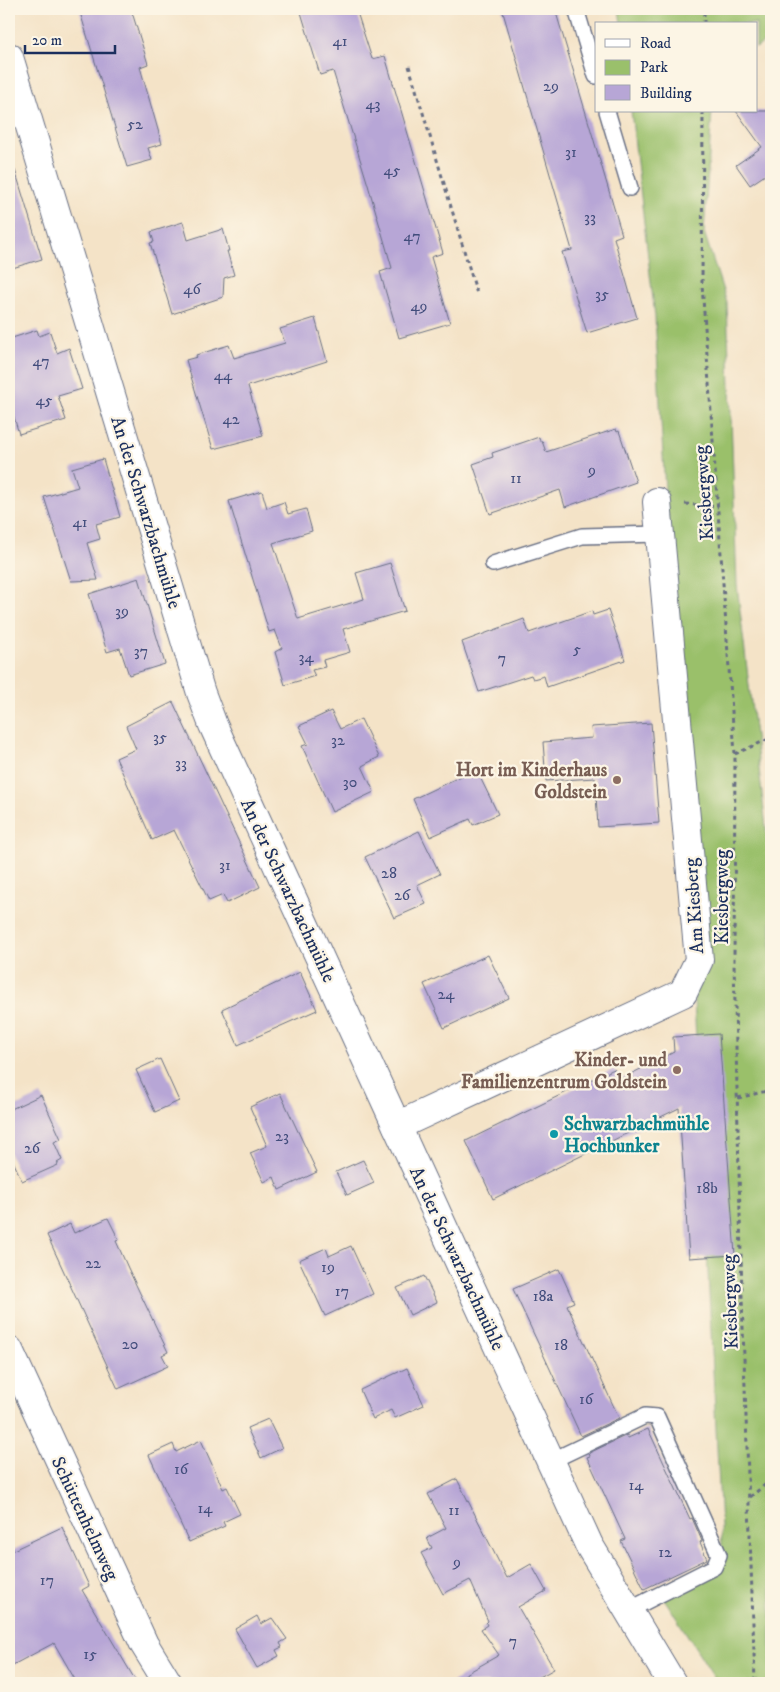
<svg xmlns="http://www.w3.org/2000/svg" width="780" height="1692" font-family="'IM FELL DW Pica',serif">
	<rect width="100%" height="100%" fill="#fcf5e5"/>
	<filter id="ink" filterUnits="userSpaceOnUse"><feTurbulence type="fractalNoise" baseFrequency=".02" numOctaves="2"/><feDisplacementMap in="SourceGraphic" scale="10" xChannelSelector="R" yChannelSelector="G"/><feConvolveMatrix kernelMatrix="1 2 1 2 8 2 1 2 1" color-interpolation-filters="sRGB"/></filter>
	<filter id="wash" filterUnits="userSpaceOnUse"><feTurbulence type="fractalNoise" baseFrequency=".0096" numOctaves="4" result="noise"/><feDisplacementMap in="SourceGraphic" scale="20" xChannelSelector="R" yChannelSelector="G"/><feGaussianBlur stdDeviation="1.12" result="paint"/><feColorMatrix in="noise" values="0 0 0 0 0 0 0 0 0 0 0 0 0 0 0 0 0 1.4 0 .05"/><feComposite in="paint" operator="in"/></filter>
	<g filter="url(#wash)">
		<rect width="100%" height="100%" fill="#f4e3c7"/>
		<!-- green -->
		<g fill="#9ac06b" stroke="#5a7864">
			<path d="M619,9H771V37L756,48V24H621Z"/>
			<path d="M631,111H712L704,232L727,303L737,585L771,869V1683H718L663,1597L723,1565L691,942L655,317Z"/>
		</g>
		<g id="blocks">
			<!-- building -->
			<g fill="#b7a6d6">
				<path d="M79,9H131L148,64L140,67L162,144L148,148L152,160L127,167Z"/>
				<path d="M300,9H356L372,59L385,56L443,253L431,257L450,323L399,338L380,272L392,268L368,185L333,71L320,75Z"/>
				<path d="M502,9H555L622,235L614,238L637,318L587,333L562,252L572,250Z"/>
				<path d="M736,111H771V171L750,185L736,165L762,147Z"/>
				<path d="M15,170L42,259L9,269V171Z"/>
				<path d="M183,222L188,240L223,229L229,251H227L234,275L224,278L223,297L172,314L150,243L154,242L151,232Z"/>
				<path d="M315,318L327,361L248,386L263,436L213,449L186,360L197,357L196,355L229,345L234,358L285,343L280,329Z"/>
				<path d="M37,330L39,336L50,332L57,353L69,348L82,389L58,396L66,420L19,434L9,400V339Z"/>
				<path d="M616,429L617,432L619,431L636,482L565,507L560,490L490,514L473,464L493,457L492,453L539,437L540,441H542L546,452Z"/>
				<path d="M103,459L120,517L96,524L100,539L87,543L98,580L71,581L44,497L78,487L72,468Z"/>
				<path d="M262,491L267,508L284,502L288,514L306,509L312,531L273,543L298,619L364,599L356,573L390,563L405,611L343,629L350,652L323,660L325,667L312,670L315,676L285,685L275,652L282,648L275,630L269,632L229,501Z"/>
				<path d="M139,578L165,664L129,675L120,648L107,652L89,594Z"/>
				<path d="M608,610L625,660L547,687L544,676L533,679L531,675L479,692L462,642L524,619L529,633L592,611L593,615Z"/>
				<path d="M173,702L260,887L227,903L223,895L209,901L174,830L152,840L116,758L136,749L126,726Z"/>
				<path d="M331,711L340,729L361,719L379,757L362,766L374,792L332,812L302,746L308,744L299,726Z"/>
				<path d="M651,723L659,823L598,827L595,778L546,781L543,742L592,738L591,727Z"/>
				<path d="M476,769L498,814L473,825L470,819L430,837L413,799Z"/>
				<path d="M419,831L440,874L417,885L426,904L394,918L365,857Z"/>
				<path d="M488,955L509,998L444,1028L424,984Z"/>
				<path d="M300,972L317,1010L238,1045L222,1009Z"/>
				<path d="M719,1034L735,1255L689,1258L679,1108L493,1199L466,1141L614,1069L619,1080L674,1052L673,1037Z"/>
				<path d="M160,1059L179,1101L155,1112L136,1070Z"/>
				<path d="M280,1093L317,1172L279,1190L274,1177L264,1182L250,1153L267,1146L250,1107Z"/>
				<path d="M41,1095L61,1139L54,1142L62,1160L57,1163L58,1165L22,1181L9,1152V1110Z"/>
				<path d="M363,1160L374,1183L347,1195L336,1172Z"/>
				<path d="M108,1218L119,1240L116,1241L128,1268L168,1352L162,1355L168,1366L118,1389L47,1235L70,1224L74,1233Z"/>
				<path d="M351,1246L373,1294L325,1316L299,1260L326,1248L329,1256Z"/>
				<path d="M559,1269L574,1302L567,1305L619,1418L581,1436L513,1289Z"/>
				<path d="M424,1276L437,1302L410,1315L397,1288Z"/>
				<path d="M407,1368L424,1405L395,1418L391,1410L373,1419L360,1390Z"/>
				<path d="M268,1419L282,1448L261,1458L247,1428Z"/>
				<path d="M648,1429L690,1519L692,1518L702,1541L700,1542L707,1559L644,1589L621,1541L625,1539L587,1457L590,1456L589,1453L627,1435L628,1438Z"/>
				<path d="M201,1440L223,1489L227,1487L240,1514L223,1522L225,1526L189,1542L149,1455L173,1444L176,1452Z"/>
				<path d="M457,1479L507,1578L531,1564L546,1591L518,1607L554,1669L529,1683H450L499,1655L481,1629L487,1625L486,1623L488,1621L470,1580L443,1594L421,1553L432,1548L427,1538L446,1528L428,1494Z"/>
				<path d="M62,1527L89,1586L82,1590L137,1683H77L54,1643L9,1667V1552Z"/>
				<path d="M257,1616L261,1624L272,1618L287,1639L280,1643L282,1647L276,1650L279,1656L257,1668L235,1629Z"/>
			</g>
		</g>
	</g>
	<g filter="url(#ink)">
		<use href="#blocks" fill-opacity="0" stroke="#676e83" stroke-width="1"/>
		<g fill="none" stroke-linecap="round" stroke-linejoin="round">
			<!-- service casing -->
			<g stroke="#676e83" stroke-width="18">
				<g id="service">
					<path d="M576,9L596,76"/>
					<path d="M607,111L630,188"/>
					<path d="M493,564L582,536L659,534"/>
					<path d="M551,1461L645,1416L657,1417L719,1555L714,1567L627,1611"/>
				</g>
			</g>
			<!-- minor casing -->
			<g stroke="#676e83" stroke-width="30">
				<g id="minor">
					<path d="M9,57L201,693L213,725L589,1545L672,1683"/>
					<path d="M397,1126L683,993L699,960L657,502"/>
					<path d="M9,1350L144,1644L168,1683"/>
				</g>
			</g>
			<!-- path -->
			<g stroke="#676e83" stroke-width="3" stroke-dasharray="4 4" stroke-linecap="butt">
				<path d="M704,24V9"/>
				<path d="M409,66L477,294"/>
				<path d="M703,111L702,284L735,754L734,963L742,1298L755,1683"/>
				<path d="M685,504L718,507"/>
				<path d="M735,754L771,738"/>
				<path d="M738,1098L771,1090"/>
				<path d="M750,1497L771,1480"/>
			</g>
			<!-- service -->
			<use href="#service" stroke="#fff" stroke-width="15"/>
			<!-- minor -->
			<use href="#minor" stroke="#fff" stroke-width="28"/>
		</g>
	</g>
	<!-- markers -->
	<g fill="#8d6e63" stroke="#fcf5e5" stroke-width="2">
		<circle cx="617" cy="780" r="5"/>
		<circle cx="677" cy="1070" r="5"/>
	</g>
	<circle fill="#0f9aa8" stroke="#fcf5e5" stroke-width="2" cx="554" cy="1134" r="5"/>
	<g text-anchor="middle" stroke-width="4.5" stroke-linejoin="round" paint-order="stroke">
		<!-- number labels -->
		<g font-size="16" fill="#424d7c">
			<text x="340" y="46">41</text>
			<text x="551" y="91">29</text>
			<text x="373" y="109">43</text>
			<text x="135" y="129">52</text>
			<text x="571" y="157">31</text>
			<text x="392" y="175">45</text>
			<text x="590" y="222">33</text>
			<text x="412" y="241">47</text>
			<text x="192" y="294">46</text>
			<text x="602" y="299">35</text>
			<text x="419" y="311">49</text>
			<text x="41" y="366">47</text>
			<text x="223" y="380">44</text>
			<text x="44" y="405">45</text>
			<text x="231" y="424">42</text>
			<text x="592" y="475">9</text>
			<text x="516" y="483">11</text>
			<text x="80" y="527">41</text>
			<text x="122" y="616">39</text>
			<text x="577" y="654">5</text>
			<text x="141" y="656">37</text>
			<text x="306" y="662">34</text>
			<text x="502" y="663">7</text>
			<text x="160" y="742">35</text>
			<text x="338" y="745">32</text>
			<text x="181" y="768">33</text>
			<text x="350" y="787">30</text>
			<text x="225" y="870">31</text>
			<text x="389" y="878">28</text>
			<text x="402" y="900">26</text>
			<text x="446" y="999">24</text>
			<text x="282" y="1141">23</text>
			<text x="32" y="1153">26</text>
			<text x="707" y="1193">18b</text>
			<text x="93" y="1268">22</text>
			<text x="328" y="1272">19</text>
			<text x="342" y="1296">17</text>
			<text x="543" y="1301">18a</text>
			<text x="130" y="1349">20</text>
			<text x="561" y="1350">18</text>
			<text x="586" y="1404">16</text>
			<text x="181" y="1474">16</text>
			<text x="636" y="1490">14</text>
			<text x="205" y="1513">14</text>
			<text x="454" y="1515">11</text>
			<text x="665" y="1557">12</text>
			<text x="457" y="1567">9</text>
			<text x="47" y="1585">17</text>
			<text x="513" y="1646">7</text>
			<text x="90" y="1659">15</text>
		</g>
		<!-- street labels -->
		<g font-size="19" fill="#1b2f5e" stroke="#fcf5e5">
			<text transform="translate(703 493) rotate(-94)" y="7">Kiesbergweg</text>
			<text transform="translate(147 512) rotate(73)" y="7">An der Schwarzbachmühle</text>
			<text transform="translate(289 890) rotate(65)" y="7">An der Schwarzbachmühle</text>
			<text transform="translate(721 897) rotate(-90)" y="7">Kiesbergweg</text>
			<text transform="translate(693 906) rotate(-94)" y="7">Am Kiesberg</text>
			<text transform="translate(458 1258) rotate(65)" y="7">An der Schwarzbachmühle</text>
			<text transform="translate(729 1302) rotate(-92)" y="7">Kiesbergweg</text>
			<text transform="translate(86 1518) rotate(65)" y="7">Schüttenhelmweg</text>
		</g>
		<!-- education labels -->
		<g font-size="19" font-weight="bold" fill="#785e54" stroke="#fcf5e5" text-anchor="end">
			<text x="607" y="776">Hort im Kinderhaus<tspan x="607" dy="22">Goldstein</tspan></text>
			<text x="667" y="1066">Kinder- und<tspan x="667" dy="22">Familienzentrum Goldstein</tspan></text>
		</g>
		<!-- culture labels -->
		<g font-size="19" font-weight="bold" fill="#0d838f" stroke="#fcf5e5" text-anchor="start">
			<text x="564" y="1130">Schwarzbachmühle<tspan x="564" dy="22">Hochbunker</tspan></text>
		</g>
	</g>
	<!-- margin -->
	<rect width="780" height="1692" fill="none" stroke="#fcf5e5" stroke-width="30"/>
	<!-- legend -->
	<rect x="595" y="22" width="162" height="90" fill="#fcf5e5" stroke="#a2a6af"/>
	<rect x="605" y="39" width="25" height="8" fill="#ffffff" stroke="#a2a6af"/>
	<text x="640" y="48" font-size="15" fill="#1b2f5e">Road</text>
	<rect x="605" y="60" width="25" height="15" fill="#9ac06b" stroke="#a2a6af"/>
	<text x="640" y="72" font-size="15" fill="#1b2f5e">Park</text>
	<rect x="605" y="85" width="25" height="15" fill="#b7a6d6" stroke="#a2a6af"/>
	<text x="640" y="98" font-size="15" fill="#1b2f5e">Building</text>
	<!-- scale -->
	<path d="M25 45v8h90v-8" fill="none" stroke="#1b2f5e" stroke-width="2.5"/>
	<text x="32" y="45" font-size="15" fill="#1b2f5e" stroke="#fcf5e5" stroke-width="4" paint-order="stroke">20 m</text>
</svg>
